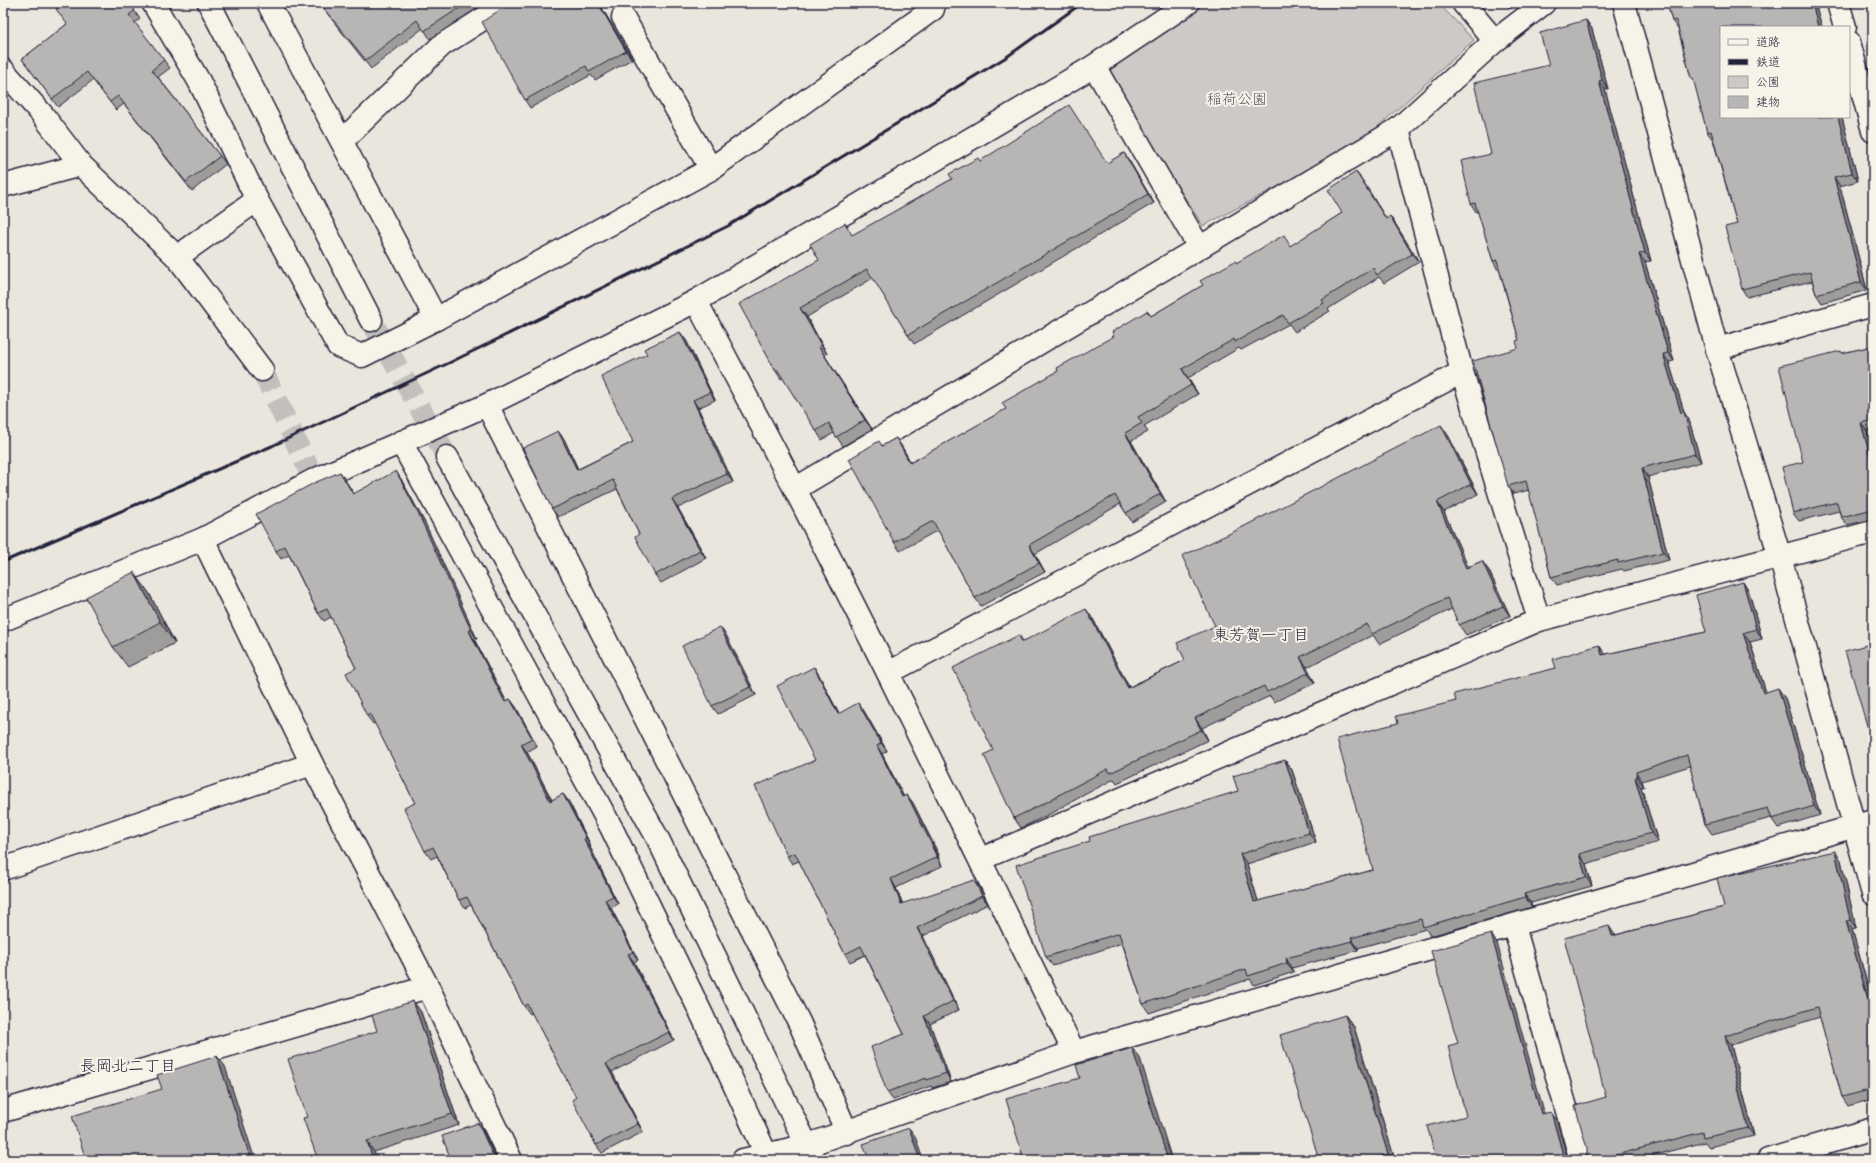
<svg xmlns="http://www.w3.org/2000/svg" width="1876" height="1163" font-family="'Architects Daughter','Klee One',sans-serif">
	<rect width="100%" height="100%" fill="#eae6de"/>
	<filter id="ink" filterUnits="userSpaceOnUse"><feTurbulence type="fractalNoise" baseFrequency=".025" numOctaves="2"/><feDisplacementMap in="SourceGraphic" scale="8" xChannelSelector="R" yChannelSelector="G"/><feConvolveMatrix kernelMatrix="1 2 1 2 8 2 1 2 1" color-interpolation-filters="sRGB"/></filter>
	<g filter="url(#ink)">
		<!-- green -->
		<path fill="#cdc9c6" stroke="#787680" d="M1190,3H1438L1474,40L1360,143L1203,226L1101,66Z"/>
		<g fill="none" stroke-linecap="round" stroke-linejoin="round">
			<!-- minor-tunnel -->
			<g stroke="#c2bfbd" stroke-width="22" stroke-dasharray="22 11" stroke-linecap="butt">
				<path d="M371,320L447,457"/>
				<path d="M262,370L314,480"/>
			</g>
			<!-- minor casing -->
			<g stroke="#22223b" stroke-width="25">
				<g id="minor">
					<path d="M153,3L199,81L257,200L338,346L362,356L436,319L268,3"/>
					<path d="M209,3L371,320"/>
					<path d="M1463,3L1495,41"/>
					<path d="M1624,3L1717,349L1780,557L1873,894"/>
					<path d="M1838,3L1845,27"/>
					<path d="M623,17L711,169"/>
					<path d="M1849,42L1873,131"/>
					<path d="M1094,66L1199,247"/>
					<path d="M3,70L42,114L81,165L177,257L262,370"/>
					<path d="M1398,129L1462,372L1539,620L1873,532"/>
					<path d="M342,141L442,45L508,3"/>
					<path d="M3,186L81,165"/>
					<path d="M177,257L257,200"/>
					<path d="M696,301L1094,66L1188,3"/>
					<path d="M436,319L711,169L933,9"/>
					<path d="M1717,349L1873,305"/>
					<path d="M487,405L800,1024L847,1133"/>
					<path d="M401,442L611,827L702,1015L766,1154"/>
					<path d="M447,457L657,837L814,1160"/>
					<path d="M795,489L1398,129L1495,41L1544,3"/>
					<path d="M3,620L203,539"/>
					<path d="M888,673L1462,372"/>
					<path d="M981,859L1539,620"/>
					<path d="M3,869L312,764"/>
					<path d="M1514,926L1581,1160"/>
					<path d="M3,1111L428,987"/>
					<path d="M511,1160L428,987L312,764L203,539L314,480L487,405L696,301L795,489L888,673L1074,1052"/>
					<path d="M743,1160L808,1145L1074,1052L1873,821"/>
					<path d="M1768,1160L1873,1129"/>
				</g>
			</g>
			<!-- minor -->
			<use href="#minor" stroke="#f7f3e8" stroke-width="22"/>
			<!-- rail -->
			<path stroke="#22223b" stroke-width="3" d="M3,562L272,446L451,362L728,226L1008,56L1082,3"/>
		</g>
		<!-- wall -->
		<g fill="#9e9d9c" stroke="#22223b">
			<path d="M129,3L140,19L135,23L170,68L158,77L220,156L226,164L192,191L124,104L116,110L93,80L58,107L22,59L67,24Z"/>
			<path d="M392,3H485L430,39L423,28L371,69L330,17L324,9L389,5Z"/>
			<path d="M510,3H599L632,59L595,80L591,75L530,108L525,100Z"/>
			<path d="M1505,3H1518L1510,9Z"/>
			<path d="M1667,3H1815L1822,27H1721L1842,117L1858,181L1840,186L1867,290L1822,303L1816,294L1812,281L1747,297L1742,289L1737,224L1713,140L1707,132L1695,83L1691,78L1678,29L1672,21Z"/>
			<path d="M1586,20L1592,29L1608,89H1605L1651,261L1645,262L1674,361L1669,362L1684,412L1689,420L1701,462L1648,477L1669,560L1624,571L1622,569L1557,585L1551,577L1529,490L1514,494L1508,486L1519,340L1499,269L1498,270L1493,261L1478,212H1476L1471,204L1491,154L1549,65Z"/>
			<path d="M1124,153L1130,162L1154,203L914,344L908,335L873,278L807,317L827,354L825,356L872,429L843,446L834,433L822,440L783,378L781,379L775,370L819,260L853,235L952,179L980,161L1108,163Z"/>
			<path d="M1356,172L1386,219L1396,225L1419,262L1384,283L1379,277L1328,309L1330,311L1295,332L1289,324L1241,350L1239,348L1188,378L1198,394L1144,426L1148,432L1131,441L1166,502L1132,522L1120,504L1035,554L1045,572L981,606L975,598L938,530L900,551L894,542L882,446L896,438L902,447L911,463L1006,409L1058,371L1114,336L1147,311L1151,316L1203,285L1236,263L1291,246L1342,213Z"/>
			<path d="M686,340L715,400L698,408L733,482L678,508L706,558L661,583L655,575L639,534L617,489L558,517L552,509L564,439L578,469L633,442Z"/>
			<path d="M1873,346V430L1867,431L1873,454V519L1847,525L1841,517L1839,511L1799,521L1793,513L1843,353Z"/>
			<path d="M1448,435L1478,494L1444,512L1468,567L1482,561L1489,571L1510,616L1466,635L1459,625L1452,609L1379,644L1373,635L1307,667L1315,683L1274,702L1270,696L1202,728L1208,740L1117,783L1114,779L1058,809V810L1021,828L1014,818L993,750L1019,635L1023,641L1093,619L1129,687L1185,660L1215,626Z"/>
			<path d="M340,472L354,494L401,479L425,523L477,639H474L506,701L510,699L516,707L537,746L527,752L552,800L563,794L569,802L591,846L590,847L618,904L611,908L638,960L634,962L674,1040L612,1072L643,1132L602,1153L596,1145L576,1097L532,1013L530,1014L524,1006L471,905L465,908L459,900L437,856L431,859L425,851L415,803L375,723L373,724L367,716L356,668L331,617L324,621L318,613L289,555L281,559L276,551Z"/>
			<path d="M134,572L149,593L175,643L128,667L113,647Z"/>
			<path d="M1743,582L1749,592L1762,639L1750,642L1766,692L1785,698L1820,815L1778,828L1771,818L1712,834L1705,824L1690,766L1642,781L1644,787H1641L1658,842L1586,864L1592,886L1531,903L1532,907L1430,936L1426,929L1358,948V950L1292,968L1294,972L1254,985L1250,979L1149,1013L1143,1004L1122,943L1053,966L1046,957L1090,841L1238,791L1285,760L1292,770L1316,842L1247,864L1258,901L1373,870L1398,723L1456,701L1556,668L1606,654L1706,632Z"/>
			<path d="M726,635L756,695L718,714L712,706Z"/>
			<path d="M814,667L819,675L839,714L864,711L887,751L882,754L904,797L907,795L913,803L939,855L938,856L942,866L896,888L903,904L980,888L988,904L923,936L959,1010L930,1024L951,1082L932,1088L931,1086L893,1100L887,1092L904,1034L865,955L850,962L845,954L799,861L792,864L787,856L815,760Z"/>
			<path d="M1841,860L1856,928L1852,929L1873,1005V1099L1848,1106L1842,1097L1820,1017L1731,1045L1754,1136L1709,1147L1705,1142L1636,1160H1584L1587,1154L1606,1097L1615,935L1724,907Z"/>
			<path d="M413,1001L421,1012L459,1125L374,1152L307,1117L377,1031Z"/>
			<path d="M1345,1015L1354,1027L1395,1160H1319Z"/>
		</g>
		<!-- shaded-wall -->
		<g fill="#817f7f" stroke="#22223b">
			<path d="M598,3H599L632,59L626,51Z"/>
			<path d="M1812,3H1815L1822,27H1818Z"/>
			<path d="M1586,20L1592,29L1608,89L1602,80Z"/>
			<path d="M1599,81L1605,89L1651,261L1645,253Z"/>
			<path d="M1838,117H1842L1858,181L1852,173Z"/>
			<path d="M1124,153L1130,162L1154,203L1148,194Z"/>
			<path d="M1356,172L1363,181L1392,228L1386,219Z"/>
			<path d="M1834,177L1840,186L1867,290L1861,282Z"/>
			<path d="M1390,216L1396,225L1419,262L1412,254Z"/>
			<path d="M1639,254L1645,262L1674,361L1668,353Z"/>
			<path d="M800,308L807,317L827,354L821,345Z"/>
			<path d="M680,332L686,340L715,400L710,392Z"/>
			<path d="M819,347L825,356L872,429L865,420Z"/>
			<path d="M1663,354L1669,362L1684,412L1689,420L1701,462L1695,454L1681,413Z"/>
			<path d="M1182,369L1188,378L1198,394L1191,385Z"/>
			<path d="M693,400L698,408L733,482L727,474Z"/>
			<path d="M1861,423L1867,431L1873,454V468Z"/>
			<path d="M1441,425L1448,435L1478,494L1471,484Z"/>
			<path d="M558,431L564,439L582,478L577,470Z"/>
			<path d="M1125,433L1131,441L1166,502L1160,494Z"/>
			<path d="M896,438L902,447L916,472L910,463Z"/>
			<path d="M1642,468L1648,477L1669,560L1663,552Z"/>
			<path d="M396,471L401,479L425,523L477,639L471,630Z"/>
			<path d="M340,472L345,480L359,502L353,494Z"/>
			<path d="M672,499L678,508L706,558L700,550Z"/>
			<path d="M1437,502L1444,512L1473,578L1466,568Z"/>
			<path d="M1029,545L1035,554L1045,572L1039,563Z"/>
			<path d="M1482,561L1489,571L1510,616L1503,606Z"/>
			<path d="M134,572L149,593L175,643L160,622Z"/>
			<path d="M1743,582L1749,592L1762,639L1756,629Z"/>
			<path d="M1086,609L1093,619L1135,698L1128,688Z"/>
			<path d="M720,627L726,635L756,695L750,687Z"/>
			<path d="M469,631L474,639L511,710L505,702Z"/>
			<path d="M1743,633L1750,642L1769,702L1763,693Z"/>
			<path d="M1599,645L1606,655H1602Z"/>
			<path d="M1300,657L1307,667L1315,683L1308,673Z"/>
			<path d="M814,667L819,675L843,722L838,714Z"/>
			<path d="M1778,688L1785,698L1820,815L1814,806Z"/>
			<path d="M510,699L516,707L537,746L532,738Z"/>
			<path d="M858,703L864,711L887,751L881,743Z"/>
			<path d="M1195,718L1202,728L1208,740L1201,730Z"/>
			<path d="M521,744L527,752L556,809L550,801Z"/>
			<path d="M877,746L882,754L908,805L902,797Z"/>
			<path d="M1285,760L1292,770L1316,842L1309,833Z"/>
			<path d="M1636,772L1642,781L1644,787L1637,777Z"/>
			<path d="M1635,778L1641,787L1658,842L1651,833Z"/>
			<path d="M563,794L569,802L591,846L586,838Z"/>
			<path d="M907,795L913,803L939,855L933,847Z"/>
			<path d="M584,839L590,847L618,904L613,896Z"/>
			<path d="M932,847L938,856L942,866L937,857Z"/>
			<path d="M1835,851L1841,860L1856,928L1850,920Z"/>
			<path d="M1240,854L1247,864L1261,911L1254,902Z"/>
			<path d="M1579,854L1586,864L1592,886L1586,877Z"/>
			<path d="M891,879L896,888L906,912L901,904Z"/>
			<path d="M974,880L980,888L988,904L982,896Z"/>
			<path d="M1524,894L1531,903L1532,907L1525,897Z"/>
			<path d="M605,900L611,908L638,960L633,952Z"/>
			<path d="M1846,921L1852,929L1873,1005V1018Z"/>
			<path d="M1609,926L1615,935L1612,936Z"/>
			<path d="M917,928L923,936L959,1010L953,1001Z"/>
			<path d="M1491,934L1497,943L1547,1123L1541,1114Z"/>
			<path d="M1351,938L1358,948V950L1352,941Z"/>
			<path d="M628,954L634,962L674,1040L669,1032Z"/>
			<path d="M1286,958L1292,968L1294,972L1287,963Z"/>
			<path d="M413,1001L421,1012L459,1125L452,1114Z"/>
			<path d="M1345,1015L1354,1027L1395,1160H1393L1388,1154Z"/>
			<path d="M924,1016L930,1024L951,1082L946,1073Z"/>
			<path d="M1725,1036L1731,1045L1754,1136L1748,1128Z"/>
			<path d="M1132,1048L1140,1058L1172,1160H1168Z"/>
			<path d="M217,1056L225,1066L255,1160H251Z"/>
			<path d="M606,1064L612,1072L643,1132L638,1124Z"/>
			<path d="M1551,1112L1557,1121L1568,1160H1566L1563,1155Z"/>
			<path d="M478,1123L483,1131L497,1160H495Z"/>
			<path d="M909,1128L915,1136L923,1160H920Z"/>
			<path d="M367,1141L374,1152L377,1160H373Z"/>
		</g>
		<!-- building -->
		<g fill="#b8b6b5" stroke="#22223b">
			<path d="M64,3H129L135,10L129,15L164,60L152,70L220,156L186,182L118,96L110,102L87,72L52,99L22,59L67,24L56,9Z"/>
			<path d="M332,3H387L389,5L392,3H467L424,31L417,20L366,60L324,9Z"/>
			<path d="M510,3H598L626,51L589,72L586,66L525,100L482,22Z"/>
			<path d="M1667,3H1812L1818,27H1721V117H1838L1852,173L1834,177L1861,282L1816,294L1810,272L1742,289L1725,227L1737,224L1711,131L1707,132L1693,78H1691L1676,20L1672,21Z"/>
			<path d="M1586,20L1602,80L1599,81L1645,253L1639,254L1668,353L1663,354L1681,413L1684,412L1695,454L1642,468L1663,552L1618,563V560L1551,577L1526,481L1508,486L1473,361L1518,348L1516,341L1519,340L1497,260L1493,261L1475,203L1471,204L1461,161L1491,154L1474,83L1549,65L1540,33Z"/>
			<path d="M1069,105L1107,163L1124,153L1148,194L908,335L867,269L800,308L821,345L819,347L865,420L836,437L829,423L816,431L777,369L775,370L739,304L819,260L810,244L845,223L852,235L952,179L949,174L978,158L980,161Z"/>
			<path d="M1356,172L1386,219L1390,216L1412,254L1377,275L1373,268L1322,300L1324,303L1288,323L1283,315L1235,342L1234,339L1182,369L1191,385L1138,417L1142,423L1125,433L1160,494L1126,513L1115,495L1029,545L1039,563L975,598L933,521L894,542L849,459L879,441L882,446L896,438L910,463L1006,409L1002,403L1058,371L1057,368L1114,336L1112,332L1147,311L1151,316L1203,285L1200,281L1235,261L1236,263L1284,235L1290,246L1342,213L1328,190Z"/>
			<path d="M680,332L710,392L693,400L727,474L672,499L700,550L655,575L635,537L639,534L613,480L552,509L523,448L558,431L577,470L633,442L601,376L647,354L644,349Z"/>
			<path d="M1873,346V420L1861,423L1873,468V509L1841,517L1837,502L1793,513L1782,467L1803,462L1779,366L1841,351L1842,353Z"/>
			<path d="M1441,425L1471,484L1437,502L1466,568L1482,561L1503,606L1459,625L1447,598L1372,634L1367,624L1300,657L1308,673L1267,692L1264,686L1195,718L1201,730L1110,773L1108,769L1051,799V800L1014,818L984,755L993,750L953,668L1019,635L1022,642L1086,609L1128,688L1185,660L1177,643L1215,626L1182,556L1233,532Z"/>
			<path d="M396,471L419,515L471,630L469,631L505,702L510,699L532,738L521,744L550,801L563,794L586,838L584,839L613,896L605,900L633,952L628,954L669,1032L606,1064L638,1124L596,1145L572,1100L576,1097L527,1004L524,1006L467,897L459,900L433,847L425,851L404,808L415,803L370,714L367,716L346,673L356,668L327,609L318,613L285,546L276,551L256,514L314,483L340,472L353,494Z"/>
			<path d="M134,572L160,622L113,647L86,597Z"/>
			<path d="M1743,582L1756,629L1743,633L1763,693L1778,688L1814,806L1772,819L1768,808L1705,824L1687,755L1636,772L1637,777L1635,778L1651,833L1579,854L1586,877L1524,894L1525,897L1423,927L1421,919L1351,938L1352,941L1286,958L1287,963L1248,976L1246,969L1143,1004L1119,933L1046,957L1016,865L1090,841L1089,837L1238,791L1233,776L1285,760L1309,833L1240,854L1254,902L1373,870L1337,739L1398,723L1396,716L1456,701L1454,694L1556,668L1553,659L1599,645L1602,655L1706,632L1696,595Z"/>
			<path d="M720,627L750,687L712,706L682,646Z"/>
			<path d="M1873,643V746L1845,651Z"/>
			<path d="M814,667L838,714L858,703L881,743L877,746L902,797L907,795L933,847H932L937,857L891,879L901,904L974,880L982,896L917,928L953,1001L924,1016L946,1073L927,1080L926,1078L887,1092L871,1047L904,1034L861,946L845,954L795,853L787,856L755,786L815,760L777,686Z"/>
			<path d="M1835,851L1850,920L1846,921L1873,1018V1089L1842,1097L1817,1007L1725,1036L1748,1128L1703,1138L1702,1132L1597,1160H1584L1587,1154V1148L1575,1106L1606,1097L1564,938L1609,926L1612,936L1724,907L1717,878Z"/>
			<path d="M1491,934L1541,1114L1551,1112L1563,1155L1566,1160H1437L1427,1126L1466,1116L1448,1046L1458,1043L1431,951Z"/>
			<path d="M413,1001L452,1114L367,1141L373,1160H318L303,1118L307,1117L288,1059L377,1031L372,1015Z"/>
			<path d="M1345,1015L1388,1154L1369,1160H1319L1280,1035Z"/>
			<path d="M1132,1048L1168,1160H1024L1006,1099L1080,1078L1076,1065Z"/>
			<path d="M217,1056L251,1160H86L72,1116L162,1089L157,1075Z"/>
			<path d="M478,1123L495,1160H451L442,1136Z"/>
			<path d="M909,1128L920,1160H869L863,1144Z"/>
			<path d="M779,1158L780,1160H771Z"/>
		</g>
	</g>
	<g text-anchor="middle" stroke-width="4" stroke-linejoin="round" paint-order="stroke">
		<!-- park labels -->
		<g font-size="15" fill="#555465" stroke="#f7f3e8">
			<text x="1237" y="104">稲荷公園</text>
		</g>
		<!-- neighbourhood labels -->
		<g font-size="16" fill="#22223b" stroke="#f7f3e8">
			<text x="1261" y="640">東芳賀一丁目</text>
			<text x="128" y="1071">長岡北二丁目</text>
		</g>
	</g>
	<!-- margin -->
	<rect width="1876" height="1163" fill="none" stroke="#f7f3e8" stroke-width="16"/>
	<rect x="8" y="8" width="1860" height="1147" fill="none" stroke="#22223b" stroke-width="1.5" filter="url(#ink)"/>
	<!-- legend -->
	<rect x="1720" y="26" width="130" height="92" fill="#f7f3e8" stroke="#a29fa3"/>
	<rect x="1728" y="39" width="20" height="6" fill="#f7f3e8" stroke="#a29fa3"/>
	<text x="1756" y="46" font-size="12" fill="#22223b">道路</text>
	<rect x="1728" y="59" width="20" height="6" fill="#22223b" stroke="#a29fa3"/>
	<text x="1756" y="66" font-size="12" fill="#22223b">鉄道</text>
	<rect x="1728" y="76" width="20" height="12" fill="#cdc9c6" stroke="#a29fa3"/>
	<text x="1756" y="86" font-size="12" fill="#22223b">公園</text>
	<rect x="1728" y="96" width="20" height="12" fill="#b8b6b5" stroke="#a29fa3"/>
	<text x="1756" y="106" font-size="12" fill="#22223b">建物</text>
</svg>
